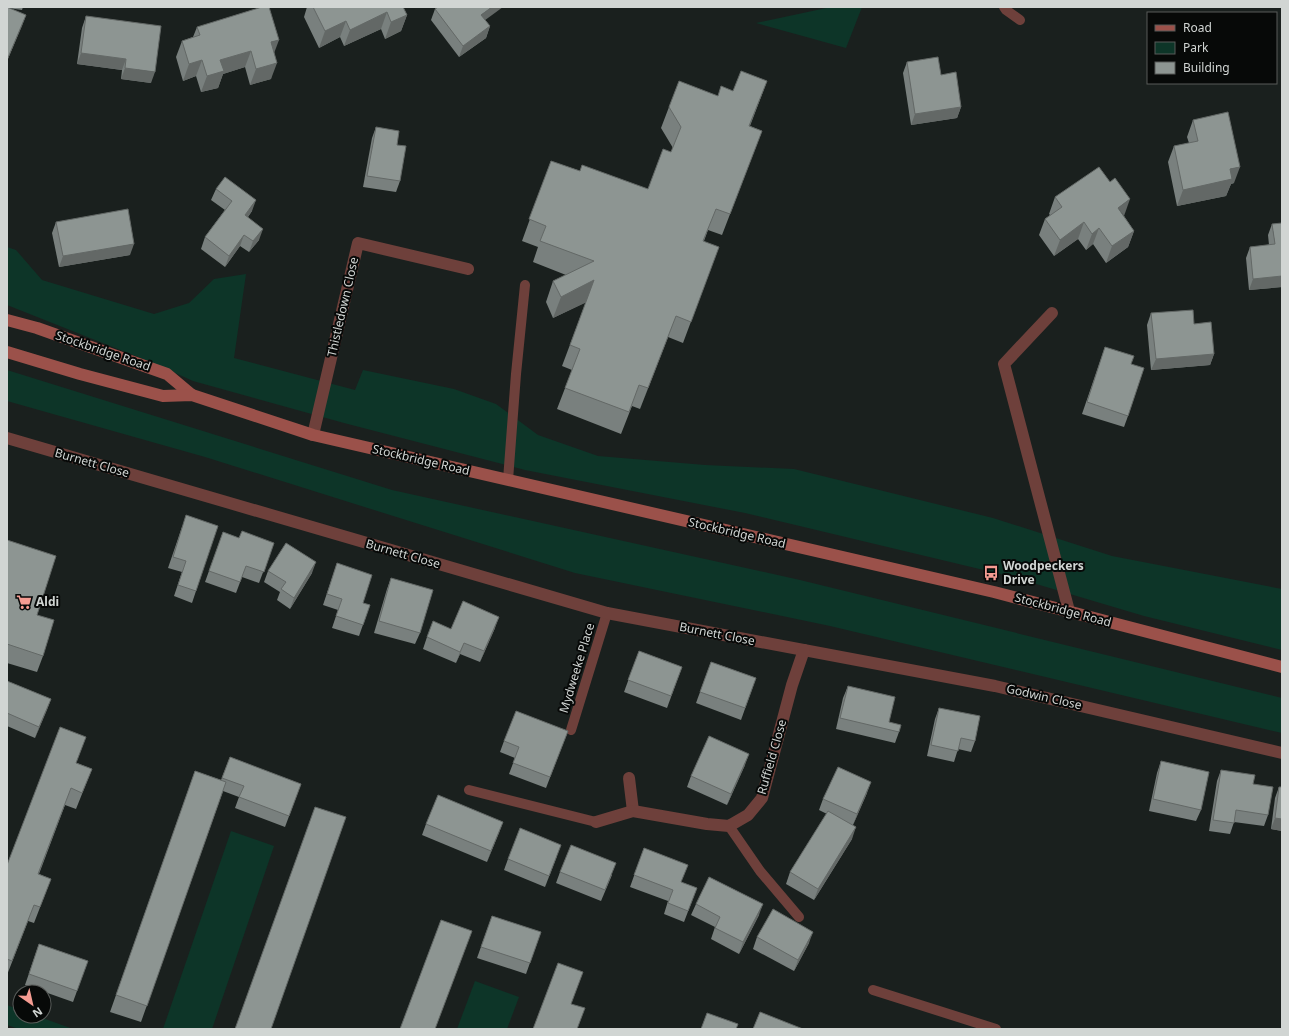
<svg xmlns="http://www.w3.org/2000/svg" width="1289" height="1036" font-family="'Noto Sans',sans-serif">
	<rect width="100%" height="100%" fill="#1a201e"/>
	<!-- green -->
	<g fill="#0d3528">
		<path d="M831,7H862L846,48L756,23Z"/>
		<path d="M7,247L16,250L42,280L154,314L189,303L214,279L246,274L234,358L355,390L363,370L454,389L496,404L538,435L598,456L705,465L794,469L993,518L1112,556L1282,589V650L1144,616L1013,577L745,513L525,470L344,423L193,381L153,363L7,305Z"/>
		<path d="M7,370L392,490L800,580L1282,698V733L830,626L575,573L205,457L7,401Z"/>
		<path d="M231,831L274,846L212,1029H163Z"/>
		<path d="M475,981L519,997L507,1029H457Z"/>
		<path d="M7,1005L20,1010V1016H37L73,1029H19L7,1025Z"/>
	</g>
	<g fill="none" stroke-linecap="round" stroke-linejoin="round">
		<!-- service -->
		<g stroke="#6e403b" stroke-width="10">
			<path d="M1004,7L1006,10L1020,20"/>
			<path d="M508,480L516,374L525,285"/>
			<path d="M571,730L607,613"/>
			<path d="M469,790L596,822"/>
			<path d="M729,826L760,871L799,917"/>
			<path d="M873,990L996,1029"/>
		</g>
		<!-- minor -->
		<g stroke="#6e403b" stroke-width="12">
			<path d="M1052,313L1004,364L1069,611"/>
			<path d="M313,435L358,243L468,269"/>
			<path d="M7,438L607,613L995,686L1282,753"/>
			<path d="M629,778L633,811"/>
			<path d="M596,822L633,811L707,824L729,826L748,815L762,798L792,685L804,650"/>
		</g>
		<!-- secondary -->
		<g stroke="#9b514a" stroke-width="12">
			<path d="M7,320L37,328L167,374L192,395"/>
			<path d="M7,352L80,374L163,396L192,395L313,435L994,592L1282,667"/>
		</g>
	</g>
	<!-- wall -->
	<g fill="#79807e">
		<path d="M7,7H23L22,10L8,8L26,15L7,61Z"/>
		<path d="M307,7H403L407,15L401,31L385,39L381,29L344,46L340,37L319,48L304,17Z"/>
		<path d="M435,9L485,20L490,26L486,38L459,57L431,20Z"/>
		<path d="M86,16L151,83L121,79L122,70L77,64L82,28Z"/>
		<path d="M197,27L274,53L271,79L250,85L245,67L223,74L218,88L201,92L196,76L183,81L176,57L182,41L193,37Z"/>
		<path d="M907,62L941,75L961,107L957,118L911,125L903,73Z"/>
		<path d="M767,81L750,126L762,131L722,235L708,230L704,241L711,268L683,343L668,337L640,409L632,406L621,434L557,409L572,370L562,366L586,302L553,318L546,302L553,281L566,275L533,262L538,247L522,241L551,161L580,171L648,189L671,152L673,148L661,128L669,107L718,96Z"/>
		<path d="M1193,120L1234,183L1231,184L1226,196L1177,206L1168,162L1174,146L1189,143L1187,137Z"/>
		<path d="M376,127L397,145L400,181L396,192L363,187L372,138Z"/>
		<path d="M216,189L252,211L248,217L259,240L249,252L240,246L225,267L201,249L205,237L225,210L211,200Z"/>
		<path d="M1055,197L1124,216L1134,231L1128,247L1106,263L1093,244L1086,250L1078,239L1054,256L1039,235L1045,219L1050,215L1049,214Z"/>
		<path d="M56,222L130,255L59,267L52,233Z"/>
		<path d="M1272,224L1282,287L1249,290L1246,258L1250,247L1269,245L1268,235Z"/>
		<path d="M1151,313L1194,324L1214,354L1210,365L1151,370L1147,325Z"/>
		<path d="M1105,347L1131,364L1128,416L1124,427L1082,414Z"/>
		<path d="M182,527L196,591L192,603L174,596L182,572L168,568Z"/>
		<path d="M223,532L239,538L274,543L259,583L242,577L236,593L205,582Z"/>
		<path d="M7,540L37,615L43,656L37,672L7,663Z"/>
		<path d="M337,563L363,603L370,605L359,636L332,628L338,610L323,605Z"/>
		<path d="M268,571L312,573L290,609L277,600L280,592L264,582Z"/>
		<path d="M391,578L420,633L415,644L374,633L387,589Z"/>
		<path d="M495,628L480,662L460,654L456,663L423,649L427,637L451,629Z"/>
		<path d="M639,651L682,667L667,708L624,692Z"/>
		<path d="M711,662L756,678L741,720L696,703Z"/>
		<path d="M7,681L51,699L35,738L7,726Z"/>
		<path d="M848,686L899,732L895,743L836,729L843,698Z"/>
		<path d="M939,708L975,741L971,752L958,749L954,762L927,756L935,719Z"/>
		<path d="M568,731L546,788L509,774L515,758L500,752L504,741Z"/>
		<path d="M230,757L301,784L285,827L235,808L239,797L223,791L141,1022L110,1012L195,771L221,780Z"/>
		<path d="M1161,761L1201,810L1196,821L1149,811L1157,773Z"/>
		<path d="M77,763L92,769L76,809L65,805L39,874L51,879L34,923L28,921L7,975V865Z"/>
		<path d="M745,765L727,805L687,787L691,776Z"/>
		<path d="M1221,770L1253,784L1268,815L1264,826L1234,822L1230,834L1209,831L1217,781Z"/>
		<path d="M1279,787L1282,831L1271,829L1275,798Z"/>
		<path d="M867,793L853,825L852,839L814,900L786,884L790,872L827,814L819,810L823,799Z"/>
		<path d="M503,822L487,862L422,835L426,824Z"/>
		<path d="M644,848L681,882L697,888L684,922L664,914L668,901L630,887Z"/>
		<path d="M557,856L545,887L504,870L508,859Z"/>
		<path d="M560,872L612,875L601,901L556,883Z"/>
		<path d="M696,904L759,915L739,954L711,939L715,927L691,915Z"/>
		<path d="M492,916L541,932L526,974L477,958Z"/>
		<path d="M757,937L809,943L794,971L753,949Z"/>
		<path d="M39,944L77,991L73,1002L25,985Z"/>
	</g>
	<!-- shaded-wall -->
	<g fill="#636866">
		<path d="M492,7H503L477,26L481,15Z"/>
		<path d="M387,12L381,29L344,46L350,30Z"/>
		<path d="M26,15L22,26L7,61V60Z"/>
		<path d="M407,15L401,31L385,39L391,22Z"/>
		<path d="M346,21L340,37L319,48L325,31Z"/>
		<path d="M490,26L486,38L459,57L463,46Z"/>
		<path d="M279,40L273,56L271,42Z"/>
		<path d="M251,51L245,67L223,74L218,88L201,92L207,76L220,60Z"/>
		<path d="M81,53L126,59L122,70L77,64Z"/>
		<path d="M202,60L196,76L183,81L189,64Z"/>
		<path d="M277,63L271,79L250,85L256,69Z"/>
		<path d="M125,68L155,72L151,83L121,79Z"/>
		<path d="M767,81L759,102L741,147L749,126Z"/>
		<path d="M961,107L957,118L911,125L915,114Z"/>
		<path d="M1240,167L1234,183L1231,184L1226,196L1177,206L1183,190L1230,169Z"/>
		<path d="M1130,199L1124,216L1118,208Z"/>
		<path d="M256,200L252,211L241,226L245,215Z"/>
		<path d="M1084,222L1078,239L1054,256L1060,240Z"/>
		<path d="M1099,228L1093,244L1086,250L1092,234Z"/>
		<path d="M263,229L259,240L249,252L253,241Z"/>
		<path d="M1134,231L1128,247L1106,263L1112,246Z"/>
		<path d="M244,235L240,246L225,267L229,256Z"/>
		<path d="M134,244L130,255L59,267L63,256Z"/>
		<path d="M1282,276V287L1249,290L1253,279Z"/>
		<path d="M594,280L587,302L553,318L561,297Z"/>
		<path d="M676,316L668,337L640,409L648,388Z"/>
		<path d="M1214,354L1210,365L1151,370L1156,359Z"/>
		<path d="M316,562L312,573L290,609L294,598Z"/>
		<path d="M499,617L495,628L480,662L484,651Z"/>
		<path d="M464,643L460,654L456,663L460,652Z"/>
		<path d="M51,699L47,710L35,738L39,727Z"/>
		<path d="M749,754L745,765L727,805L731,794Z"/>
		<path d="M871,782L867,793L853,825L857,814Z"/>
		<path d="M1275,818L1282,819V831L1271,829Z"/>
		<path d="M503,822L499,833L487,862L491,851Z"/>
		<path d="M856,827L852,839L814,900L818,889Z"/>
		<path d="M763,904L759,915L739,954L743,942Z"/>
		<path d="M813,932L809,943L794,971L798,960Z"/>
	</g>
	<!-- building -->
	<g fill="#8d9592" stroke="#636866">
		<path d="M7,7L26,15L7,60Z"/>
		<path d="M262,7H269L279,40L271,42L277,63L256,69L251,51L220,60L224,71L207,76L202,60L189,64L182,41L200,35L197,27Z"/>
		<path d="M313,7H403L407,15L391,22L387,12L350,30L346,21L325,31Z"/>
		<path d="M438,7H492L481,15L490,26L463,46L435,9Z"/>
		<path d="M86,16L161,26L155,72L125,68L126,59L81,53Z"/>
		<path d="M938,57L941,75L956,72L961,107L915,114L907,62Z"/>
		<path d="M741,71L767,81L749,126L762,131L730,214L716,209L703,241L719,247L691,322L676,316L648,388L639,385L629,412L565,388L580,349L570,345L594,280L561,297L553,281L594,261L540,241L546,226L529,219L551,161L580,171L582,165L648,189L663,149L671,152L681,127L669,107L679,81L718,96L721,86L733,91Z"/>
		<path d="M1228,112L1240,167L1230,169L1232,179L1183,190L1174,146L1198,141L1193,120Z"/>
		<path d="M376,127L399,131L397,145L406,146L400,181L367,176Z"/>
		<path d="M1099,167L1110,182L1115,178L1130,199L1118,208L1134,231L1112,246L1099,228L1092,234L1084,222L1060,240L1045,219L1062,207L1055,197Z"/>
		<path d="M225,177L256,200L245,215L263,229L253,241L244,235L229,256L205,237L232,201L216,189Z"/>
		<path d="M128,209L134,244L63,256L56,222Z"/>
		<path d="M1282,223V276L1253,279L1250,247L1275,244L1272,224Z"/>
		<path d="M1193,310L1194,324L1211,322L1214,354L1156,359L1151,313Z"/>
		<path d="M1105,347L1134,356L1131,364L1144,368L1128,416L1087,402Z"/>
		<path d="M186,515L218,526L196,591L178,585L186,561L173,557Z"/>
		<path d="M242,531L274,543L264,572L246,566L240,582L209,571L223,532L239,538Z"/>
		<path d="M7,540L56,556L37,615L54,620L43,656L7,644Z"/>
		<path d="M286,543L316,562L294,598L281,589L286,582L268,571Z"/>
		<path d="M337,563L372,575L363,603L370,605L363,625L336,616L342,599L327,594Z"/>
		<path d="M391,578L433,590L420,633L379,621Z"/>
		<path d="M463,601L499,617L484,651L464,643L460,652L427,637L433,621L451,629Z"/>
		<path d="M639,651L682,667L671,696L628,680Z"/>
		<path d="M711,662L756,678L745,708L700,692Z"/>
		<path d="M7,681L51,699L39,727L7,713Z"/>
		<path d="M848,686L895,697L889,722L901,725L899,732L840,718Z"/>
		<path d="M939,708L980,716L975,741L961,738L958,751L931,745Z"/>
		<path d="M516,711L568,731L550,777L513,763L519,747L504,741Z"/>
		<path d="M60,727L86,737L76,763L92,769L82,793L71,788L38,874L51,879L40,907L34,905L12,961L7,959V865Z"/>
		<path d="M709,736L749,754L731,794L691,776Z"/>
		<path d="M230,757L301,784L289,816L239,797L244,786L222,778Z"/>
		<path d="M1161,761L1209,772L1201,810L1153,799Z"/>
		<path d="M838,767L871,782L857,814L823,799Z"/>
		<path d="M1221,770L1255,775L1253,784L1273,787L1268,815L1236,810L1234,823L1213,820Z"/>
		<path d="M195,771L226,782L147,1006L116,995Z"/>
		<path d="M1279,787H1282V819L1275,818Z"/>
		<path d="M438,795L503,822L491,851L426,824Z"/>
		<path d="M315,807L346,817L271,1029H235Z"/>
		<path d="M828,811L856,827L818,889L790,872Z"/>
		<path d="M520,828L561,845L549,876L508,859Z"/>
		<path d="M571,845L616,863L605,890L560,872Z"/>
		<path d="M644,848L688,865L681,882L697,888L688,911L668,903L673,890L634,875Z"/>
		<path d="M709,877L763,904L743,942L715,928L720,917L696,904Z"/>
		<path d="M773,909L813,932L798,960L757,937Z"/>
		<path d="M492,916L541,932L530,963L481,947Z"/>
		<path d="M441,920L472,931L435,1029H400Z"/>
		<path d="M39,944L88,961L77,991L29,974Z"/>
		<path d="M558,963L583,972L571,1004L585,1008L577,1029H533Z"/>
		<path d="M760,1012L803,1029H753Z"/>
		<path d="M707,1013L738,1024L736,1029H701Z"/>
	</g>
	<!-- icons -->
	<defs>
		<g id="bus-bare" transform="scale(1.2)"><path d="M-5-6H5V4H4V6H2V4H-2V6H-4V4H-5ZM-3.5-4V0h7V-4ZM-3.5 1.2v1.5H-2V1.2ZM2 1.2v1.5H3.5V1.2Z" fill="#f59c92" stroke="#070908" stroke-width="2.5" paint-order="stroke"/></g>
		<g id="supermarket-bare" transform="scale(1.2)"><path d="M-6-5.5h2.5l.6 2H6L4.5 2H-2.5L-4.4-4H-6ZM-1.5 3.2a1.3 1.3 0 1 0 .1 0ZM3 3.2a1.3 1.3 0 1 0 .1 0Z" fill="#f59c92" stroke="#070908" stroke-width="2.5" paint-order="stroke"/></g>
	</defs>
	<g fill-rule="evenodd">
		<use href="#bus-bare" x="991" y="573"/>
		<use href="#supermarket-bare" x="24" y="602"/>
	</g>
	<g text-anchor="middle" stroke-width="4" stroke-linejoin="round" paint-order="stroke">
		<!-- street labels -->
		<g font-size="12" fill="#d1d5d3" stroke="#070908">
			<text transform="translate(343 307) rotate(-77)" y="4">Thistledown Close</text>
			<text transform="translate(103 351) rotate(19)" y="4">Stockbridge Road</text>
			<text transform="translate(421 460) rotate(13)" y="4">Stockbridge Road</text>
			<text transform="translate(92 463) rotate(16)" y="4">Burnett Close</text>
			<text transform="translate(737 533) rotate(13)" y="4">Stockbridge Road</text>
			<text transform="translate(403 554) rotate(16)" y="4">Burnett Close</text>
			<text transform="translate(1063 610) rotate(15)" y="4">Stockbridge Road</text>
			<text transform="translate(717 634) rotate(11)" y="4">Burnett Close</text>
			<text transform="translate(577 668) rotate(-73)" y="4">Mydweeke Place</text>
			<text transform="translate(1044 697) rotate(13)" y="4">Godwin Close</text>
			<text transform="translate(772 757) rotate(-74)" y="4">Ruffield Close</text>
		</g>
		<!-- poi labels -->
		<g font-size="12" font-weight="bold" fill="#d1d5d3" stroke="#070908" text-anchor="start">
			<text x="1003" y="570">Woodpeckers<tspan x="1003" dy="14">Drive</tspan></text>
			<text x="36" y="606">Aldi</text>
		</g>
	</g>
	<!-- border -->
	<rect width="1289" height="1036" fill="none" stroke="#d1d5d3" stroke-width="16"/>
	<!-- legend -->
	<rect x="1147" y="12" width="130" height="72" fill="#070908" stroke="#585b59"/>
	<rect x="1155" y="25" width="20" height="6" fill="#9b514a" stroke="#585b59"/>
	<text x="1183" y="32" font-size="12" fill="#d1d5d3">Road</text>
	<rect x="1155" y="42" width="20" height="12" fill="#0d3528" stroke="#585b59"/>
	<text x="1183" y="52" font-size="12" fill="#d1d5d3">Park</text>
	<rect x="1155" y="62" width="20" height="12" fill="#8d9592" stroke="#585b59"/>
	<text x="1183" y="72" font-size="12" fill="#d1d5d3">Building</text>
	<!-- north arrow -->
	<g transform="translate(32 1004) rotate(146)"><circle r="19" fill="#070908" stroke="#585b59"/>
	<path d="M0-3L7 15L0 10L-7 15Z" fill="#f59c92"/>
	<text y="-6" font-size="11" font-weight="bold" text-anchor="middle" fill="#d1d5d3">N</text>
	</g>
</svg>
